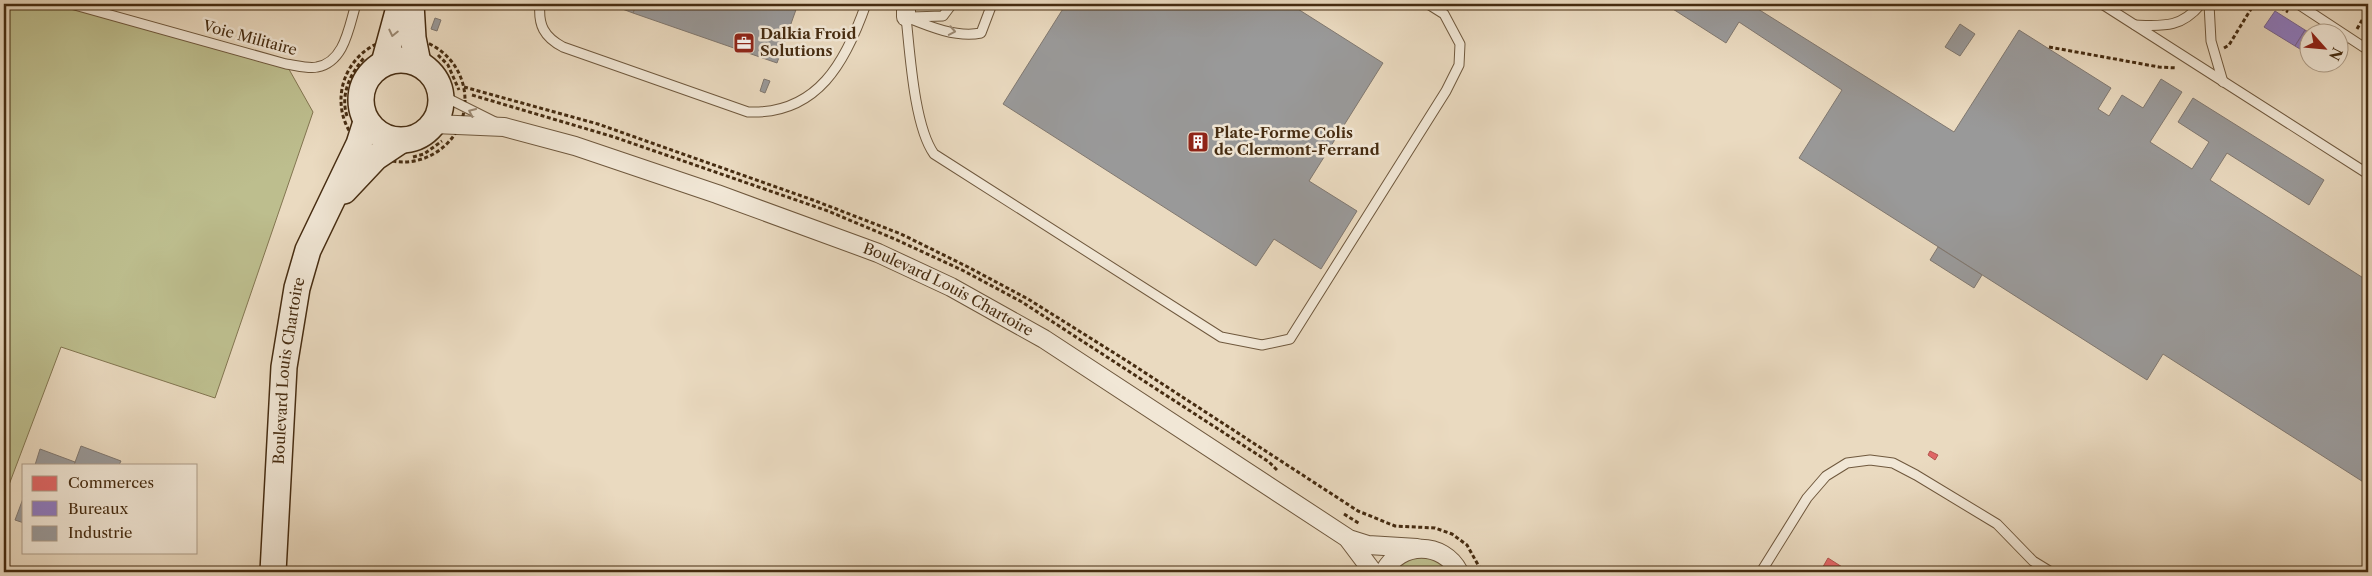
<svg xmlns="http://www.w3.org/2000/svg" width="2372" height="576" font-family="'Libre Caslon Text',serif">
	<rect width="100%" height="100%" fill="#eadac0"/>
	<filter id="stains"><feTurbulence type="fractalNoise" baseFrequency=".004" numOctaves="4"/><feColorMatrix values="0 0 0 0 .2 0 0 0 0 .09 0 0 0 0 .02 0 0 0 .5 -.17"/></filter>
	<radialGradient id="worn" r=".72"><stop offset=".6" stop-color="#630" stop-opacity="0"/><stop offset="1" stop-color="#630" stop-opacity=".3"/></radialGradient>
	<!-- green -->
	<g fill="#bdbe8e" stroke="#827550">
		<path d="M4,4H71L286,64L313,112L215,398L61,347L4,498Z"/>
		<path d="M1422,556L1433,558L1451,572H1393C1401,562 1409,558 1422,556Z"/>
	</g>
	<!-- shops -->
	<g fill="#e06666" stroke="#b2554c">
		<path d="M1930,451L1938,455L1935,460L1928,455Z"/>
		<path d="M1828,558L1850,572H1820Z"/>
	</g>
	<!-- offices -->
	<g fill="#8e7cc3" stroke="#78648e">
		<path d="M2275,11L2305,30L2295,46L2264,27Z"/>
		<path d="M2305,30L2310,33V55L2295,46Z"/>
	</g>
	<!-- industry -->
	<g fill="#999" stroke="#807870">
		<path d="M609,4H637L633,13Z"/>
		<path d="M637,4H798L777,63L633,13Z"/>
		<path d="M1066,4H1290L1383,63L1309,181L1357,211L1321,269L1274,239L1256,266L1003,104Z"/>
		<path d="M1665,4H1750L1954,132L2019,30L2111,88L2098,109L2109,116L2122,95L2143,108L2161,79L2182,92L2150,142L2192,169L2209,142L2178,122L2193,98L2324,180L2309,205L2227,153L2210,180L2368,281V485L2163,354L2147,380L1799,158L1842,90L1739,22L1726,43Z"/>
		<path d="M435,18L441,20L437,31L431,29Z"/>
		<path d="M1960,24L1975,34L1960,56L1945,47Z"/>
		<path d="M764,79L770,81L765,93L760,91Z"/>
		<path d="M1938,247L1982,275L1974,288L1930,260Z"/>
		<path d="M81,446L121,461L119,465H74Z"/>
		<path d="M40,449L75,462L74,465H35Z"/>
		<path d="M24,496V523L15,520Z"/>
	</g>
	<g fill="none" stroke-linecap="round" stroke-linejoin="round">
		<!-- lane casing -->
		<g stroke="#6f583d" stroke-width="11">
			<g id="lane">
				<path d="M71,4L286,64C295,65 308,69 317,67C345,62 349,26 356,4"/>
				<path d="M540,4C538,25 544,37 563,47L748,112C818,115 846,61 866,4"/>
				<path d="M2102,4L2368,174"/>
				<path d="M2209,4L2211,41L2223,82"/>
				<path d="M2298,4L2368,50"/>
				<path d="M2366,4L2368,5"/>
				<path d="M906,17C910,53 914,126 934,154L1221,337L1262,345L1290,339L1446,91L1459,65L1460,44L1444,14L1428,4"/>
				<path d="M906,17C928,26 956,38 981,33L992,4"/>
				<path d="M911,17L943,16L952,4"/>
				<path d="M2135,25C2164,26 2181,28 2201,4"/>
				<path d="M441,95L495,122"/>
				<path d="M1761,572L1807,498L1826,476L1847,463L1870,460L1893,463L1916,475L1997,524L2033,561L2051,572"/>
			</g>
		</g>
		<!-- street casing -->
		<g stroke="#6f583d" stroke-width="20">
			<g id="street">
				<path d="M906,17V4"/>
				<path id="s1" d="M434,124L504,127L575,146L717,194L878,253L951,287L1044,339L1349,539L1368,545L1417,548"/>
				<path d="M1349,540L1373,572"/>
				<path d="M1384,572C1400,541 1443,541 1459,572"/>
			</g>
		</g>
		<!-- secondary casing -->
		<g stroke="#462c11" stroke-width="28">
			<g id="secondary">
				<path d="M411,4L413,38L418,63"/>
				<circle cx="401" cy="100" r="40"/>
				<path d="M384,63L400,4"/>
				<path d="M344,191L376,157L400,141"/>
				<path id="s2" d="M273,572L284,367L297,288L308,250L359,144L366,122"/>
			</g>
		</g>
		<!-- path -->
		<g stroke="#462c11" stroke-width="3" stroke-dasharray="4 2.5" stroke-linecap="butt">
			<path d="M2275,4L2288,12"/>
			<path d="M2357,29L2365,15"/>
			<circle cx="403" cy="100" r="62"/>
			<path d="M2049,47L2159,67L2177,68"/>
			<path d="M2224,48L2229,45L2254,4"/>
			<path d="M438,55L448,65L459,90"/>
			<path d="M464,87L598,124L813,200L901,234L968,267L1028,299L1127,361L1358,511L1395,526L1435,528L1452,534L1467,545L1482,572"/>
			<path d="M472,95L614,137L828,211L897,240L964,271L1022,302L1269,462L1278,471"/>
			<path d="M347,116C340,95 350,74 364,58"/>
			<path d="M413,157L424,154L442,141"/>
			<path d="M1344,514L1360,524"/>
		</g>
		<!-- lane -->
		<use href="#lane" stroke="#f1e7d6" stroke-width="9"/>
		<!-- street -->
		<use href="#street" stroke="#f1e7d6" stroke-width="18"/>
		<!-- secondary -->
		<use href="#secondary" stroke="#f1e7d6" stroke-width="25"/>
	</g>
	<!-- one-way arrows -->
	<defs><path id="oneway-chevron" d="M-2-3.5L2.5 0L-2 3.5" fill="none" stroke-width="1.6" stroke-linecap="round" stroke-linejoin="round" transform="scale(1.25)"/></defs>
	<g stroke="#9c8a74">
		<use href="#oneway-chevron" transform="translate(952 31) rotate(10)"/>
		<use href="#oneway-chevron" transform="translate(393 33) rotate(103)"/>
		<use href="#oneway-chevron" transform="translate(472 112) rotate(-155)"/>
	</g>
	<!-- icons -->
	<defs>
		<g id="office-square" transform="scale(1.125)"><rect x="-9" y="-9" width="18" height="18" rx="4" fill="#8f2418" stroke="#f1e7d6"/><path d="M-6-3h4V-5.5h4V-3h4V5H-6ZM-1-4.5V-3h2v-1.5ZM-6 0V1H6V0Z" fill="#fff"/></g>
		<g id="building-square" transform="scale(1.125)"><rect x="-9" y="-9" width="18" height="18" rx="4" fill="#8f2418" stroke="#f1e7d6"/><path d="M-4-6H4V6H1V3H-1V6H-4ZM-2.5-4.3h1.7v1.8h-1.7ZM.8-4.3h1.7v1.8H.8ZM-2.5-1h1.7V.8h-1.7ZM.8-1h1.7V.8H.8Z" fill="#fff"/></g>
	</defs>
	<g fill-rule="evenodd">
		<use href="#office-square" x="744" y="43"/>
		<use href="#building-square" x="1198" y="142"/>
	</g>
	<g text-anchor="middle" stroke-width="5" stroke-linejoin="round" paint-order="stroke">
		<!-- poi labels -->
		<g font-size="15" font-weight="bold" fill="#462c11" stroke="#f1e7d6" text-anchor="start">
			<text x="760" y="39">Dalkia Froid<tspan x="760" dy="17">Solutions</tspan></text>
			<text x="1214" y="138">Plate-Forme Colis<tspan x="1214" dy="17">de Clermont-Ferrand</tspan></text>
		</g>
		<!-- street labels -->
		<g font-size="15" fill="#462c11" stroke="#f1e7d6">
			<text transform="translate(250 38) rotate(15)" y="5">Voie Militaire</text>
			<text dy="5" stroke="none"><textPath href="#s1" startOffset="544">Boulevard Louis Chartoire</textPath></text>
			<text dy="5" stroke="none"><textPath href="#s2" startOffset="202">Boulevard Louis Chartoire</textPath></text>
		</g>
	</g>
	<!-- margin -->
	<rect width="2372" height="576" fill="none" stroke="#eadac0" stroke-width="20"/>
	<rect x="5" y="5" width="2362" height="566" fill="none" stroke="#462c11" stroke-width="2.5"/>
	<rect x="10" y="10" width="2352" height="556" fill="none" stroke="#462c11"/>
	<!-- legend -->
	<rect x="22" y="464" width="175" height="90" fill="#f1e7d6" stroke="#ad9c87"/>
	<rect x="32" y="476" width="25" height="15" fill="#e06666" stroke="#ad9c87"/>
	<text x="68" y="488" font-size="15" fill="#462c11">Commerces</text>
	<rect x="32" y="501" width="25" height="15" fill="#8e7cc3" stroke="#ad9c87"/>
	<text x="68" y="514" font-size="15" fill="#462c11">Bureaux</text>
	<rect x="32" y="526" width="25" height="15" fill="#999999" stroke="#ad9c87"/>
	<text x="68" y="538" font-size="15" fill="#462c11">Industrie</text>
	<!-- north arrow -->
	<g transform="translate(2324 48) rotate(117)"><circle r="24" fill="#f1e7d6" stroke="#ad9c87"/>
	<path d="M0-4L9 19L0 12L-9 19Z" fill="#8f2418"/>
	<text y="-8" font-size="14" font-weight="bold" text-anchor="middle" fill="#462c11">N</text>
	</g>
	<rect width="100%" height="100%" filter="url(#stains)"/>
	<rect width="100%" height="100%" fill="url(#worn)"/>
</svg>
